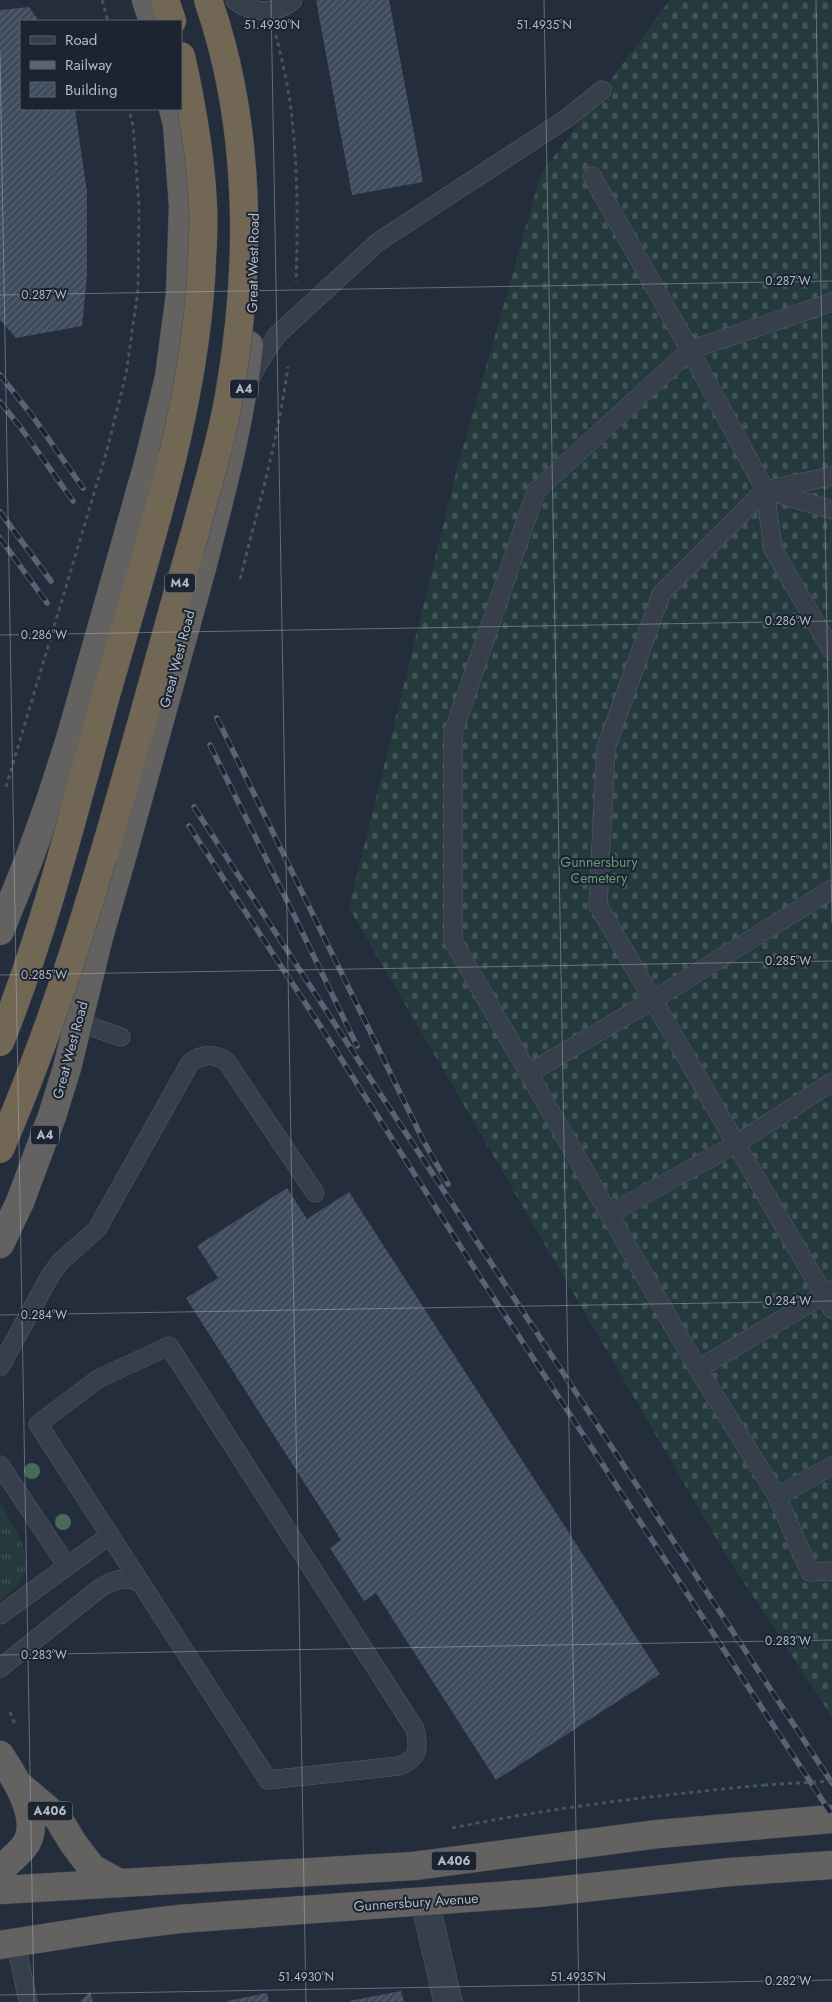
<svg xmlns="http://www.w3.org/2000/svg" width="832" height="2002" font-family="Jost,sans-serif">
	<defs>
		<pattern id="grass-tufts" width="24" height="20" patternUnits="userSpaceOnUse" patternTransform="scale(1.25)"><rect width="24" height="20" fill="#253a3d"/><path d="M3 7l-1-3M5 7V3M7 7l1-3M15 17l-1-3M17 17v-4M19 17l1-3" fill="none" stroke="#425458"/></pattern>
		<pattern id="cemetery-stones" width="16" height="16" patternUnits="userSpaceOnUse" patternTransform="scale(1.25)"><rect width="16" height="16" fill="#253a3d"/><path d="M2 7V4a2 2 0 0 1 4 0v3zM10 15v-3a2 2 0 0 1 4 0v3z" fill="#425458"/></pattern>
		<pattern id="building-hatch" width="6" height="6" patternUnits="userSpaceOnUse" patternTransform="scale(1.25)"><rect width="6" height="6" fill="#3f4b5b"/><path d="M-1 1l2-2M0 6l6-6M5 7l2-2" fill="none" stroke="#586371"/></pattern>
	</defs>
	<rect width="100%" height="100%" fill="#232d3c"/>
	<!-- grass -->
	<path fill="url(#grass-tufts)" d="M0,1503C21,1540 46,1570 0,1601Z"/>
	<!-- cemetery -->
	<path fill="url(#cemetery-stones)" d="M670,0H832V1717L724,1552L349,908L458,465L541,174Z"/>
	<!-- building -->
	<g fill="url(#building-hatch)">
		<path d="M316,0H389L423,182L352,195Z"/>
		<path d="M29,7L39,21H21V109H75L87,192V276L82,326L16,338L0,320V10Z"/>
		<path d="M287,1188L307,1219L349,1192L660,1674L496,1780L376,1593L364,1601L330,1548L341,1540L186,1298L218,1278L197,1246Z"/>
		<path d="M90,1991L93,2002H80Z"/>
		<path d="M401,1991L404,2002H349V2001Z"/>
		<path d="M267,1993L269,2002H227V2001Z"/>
	</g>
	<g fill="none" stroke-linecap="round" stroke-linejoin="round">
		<!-- service casing -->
		<g stroke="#555d6a" stroke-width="19">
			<g id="service">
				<path d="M235,0C249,14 279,14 293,0"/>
				<path d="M592,176L690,350L765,490"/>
				<path d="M832,302L690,350L536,491L453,733V941L698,1369L777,1496L810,1572L832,1571"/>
				<path d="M250,379L258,364L277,335L378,242L566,119L602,90"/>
				<path d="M832,476L765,490L661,594L606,748L598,905L832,1309"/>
				<path d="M832,510L765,490L773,549L832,651"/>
				<path d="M78,1022L121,1037"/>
				<path d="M529,1073L653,1000L832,889"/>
				<path d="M609,1214L736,1144L832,1082"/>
				<path d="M169,1346L415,1729C419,1750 419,1758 399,1766L268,1780L38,1424L98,1379Z"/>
				<path d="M0,1367L50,1276L60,1262L97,1229L190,1063C202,1054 214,1053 227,1062L315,1193"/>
				<path d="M698,1369L832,1290"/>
				<path d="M0,1465L67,1566"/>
				<path d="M777,1496L832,1466"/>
				<path d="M0,1615L110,1535"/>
				<path d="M0,1668L100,1588C113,1580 126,1575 141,1583"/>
				<path d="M16,1943L28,2002"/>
			</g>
		</g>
		<!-- minor casing -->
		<g stroke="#555d6a" stroke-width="29">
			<path id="minor" d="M425,1902L448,2002"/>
		</g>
		<!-- trunk casing -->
		<g stroke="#424a57" stroke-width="29">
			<g id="trunk">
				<path d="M146,0L153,21"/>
				<path d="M149,460L169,377L180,294L183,206L177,124L173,109"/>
				<path d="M202,568C221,494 241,421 249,345"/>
				<path d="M0,931L29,859L50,801"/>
				<path d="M0,1244L20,1202L52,1116L67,1068L99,937L124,850"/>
				<path d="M0,1755C15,1778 45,1822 23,1848C16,1856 7,1863 0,1870"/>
				<path d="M19,1785L58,1818L73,1843L92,1868L119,1883"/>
				<path d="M0,1890L414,1866L658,1834L832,1819"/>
				<path d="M0,1945L114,1927L179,1919L537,1893L730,1872L832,1865"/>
			</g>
		</g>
		<!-- motorway casing -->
		<g stroke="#424a57" stroke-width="29">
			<path id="motorway" d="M165,0L172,21"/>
		</g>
		<!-- path -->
		<g stroke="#43575a" stroke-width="3" stroke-dasharray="4 4" stroke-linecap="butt">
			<path d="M102,0L108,21"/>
			<path d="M276,35C281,57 287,80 290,102C298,162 298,222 296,282"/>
			<path d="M107,450L126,374L138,290L139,206L133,126L129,109"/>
			<path d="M240,579C258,509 278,439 288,367"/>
			<path d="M10,1712L16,1727"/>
			<path d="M452,1828C555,1807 659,1795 764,1785"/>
		</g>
		<!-- service -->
		<use href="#service" stroke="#373f4c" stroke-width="18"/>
		<!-- minor -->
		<use href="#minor" stroke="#373f4c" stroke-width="28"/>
		<!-- trunk -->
		<use href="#trunk" stroke="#646260" stroke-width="28"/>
		<!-- motorway -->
		<use href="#motorway" stroke="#726754" stroke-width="28"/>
		<!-- rail casing -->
		<g stroke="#596373" stroke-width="5.5">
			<g id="rail">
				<path d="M0,375L31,414L83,488"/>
				<path d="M0,402L21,428L73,501"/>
				<path d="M0,512L51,581"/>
				<path d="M0,538L47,603"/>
				<path d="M217,718L424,1142L448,1184"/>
				<path d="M210,745L293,913L357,1046"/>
				<path d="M194,807L379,1092L832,1783"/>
				<path d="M189,826L319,1024L480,1277L832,1815"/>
			</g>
		</g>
		<!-- rail -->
		<use href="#rail" stroke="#1c2431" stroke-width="4" stroke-dasharray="11" stroke-linecap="butt"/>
		<!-- trunk-bridge casing -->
		<g stroke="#424a57" stroke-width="29" stroke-linecap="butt">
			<g id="trunk-bridge">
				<path d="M50,801L70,739L149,460"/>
				<path d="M124,850L202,568"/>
			</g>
		</g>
		<!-- motorway-bridge casing -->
		<g stroke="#424a57" stroke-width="29" stroke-linecap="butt">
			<g id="motorway-bridge">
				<path d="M0,1042C45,930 74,811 106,695C146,554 197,405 202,258C203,241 204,224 203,207C201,156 192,106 181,56"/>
				<path d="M0,1149C62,1006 104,857 146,707C162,648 179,588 196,529C208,483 223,436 230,390C252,262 251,123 208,0"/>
			</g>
		</g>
		<!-- path-bridge -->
		<g stroke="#43575a" stroke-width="3" stroke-dasharray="4 4" stroke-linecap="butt">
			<path d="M6,787L107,450"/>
			<path d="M764,1785L832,1781"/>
		</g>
		<!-- trunk-bridge -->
		<use href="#trunk-bridge" stroke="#646260" stroke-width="28"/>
		<!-- motorway-bridge -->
		<use href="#motorway-bridge" stroke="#726754" stroke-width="28"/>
	</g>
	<!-- trees -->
	<g fill="#4a685c">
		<circle cx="32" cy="1471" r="8"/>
		<circle cx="63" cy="1522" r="8"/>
	</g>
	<!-- ticks -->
	<path fill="none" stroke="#b2bac8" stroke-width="1" stroke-opacity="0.45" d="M271,0L306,2002M544,0L579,2002M816,0L832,923M0,53L34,2002M0,295L832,281M0,635L832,621M0,975L832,961M0,1315L832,1301M0,1655L832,1640M0,1995L832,1980"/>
	<g text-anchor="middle" stroke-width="4" stroke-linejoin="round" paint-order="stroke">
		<!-- shield labels -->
		<g fill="#1c2431" stroke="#858d9b" stroke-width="1">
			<rect x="230" y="379.5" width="28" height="19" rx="4"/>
			<rect x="165" y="573.5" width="30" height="19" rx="4"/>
			<rect x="31" y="1125.5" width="28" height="19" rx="4"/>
			<rect x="27.5" y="1801.5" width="45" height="19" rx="4"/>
			<rect x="431.5" y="1851.5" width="45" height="19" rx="4"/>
		</g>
		<g font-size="12" font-weight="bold" fill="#b2bac8">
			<text x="244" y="393">A4</text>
			<text x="180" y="587">M4</text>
			<text x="45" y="1139">A4</text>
			<text x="50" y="1815">A406</text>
			<text x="454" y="1865">A406</text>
		</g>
		<!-- street labels -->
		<g font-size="14" fill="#b2bac8" stroke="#1c2431">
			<text transform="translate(253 263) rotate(-89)" y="5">Great West Road</text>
			<text transform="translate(177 659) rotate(-75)" y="5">Great West Road</text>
			<text transform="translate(70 1050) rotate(-75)" y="5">Great West Road</text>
			<text transform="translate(416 1902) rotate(-4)" y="5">Gunnersbury Avenue</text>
		</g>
		<!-- park labels -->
		<g font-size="14" fill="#6a9976" stroke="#1c2431">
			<text x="599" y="867">Gunnersbury<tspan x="599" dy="16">Cemetery</tspan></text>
		</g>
	</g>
	<g font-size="12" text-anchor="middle" fill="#b2bac8" stroke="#1c2431" stroke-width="4" stroke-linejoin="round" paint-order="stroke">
		<text x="272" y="29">51.4930°N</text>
		<text x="544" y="29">51.4935°N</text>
		<text x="788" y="285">0.287°W</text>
		<text x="44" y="299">0.287°W</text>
		<text x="788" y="625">0.286°W</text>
		<text x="44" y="639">0.286°W</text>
		<text x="788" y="965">0.285°W</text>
		<text x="44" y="979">0.285°W</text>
		<text x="788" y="1305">0.284°W</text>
		<text x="44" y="1319">0.284°W</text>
		<text x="788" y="1645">0.283°W</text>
		<text x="44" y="1659">0.283°W</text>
		<text x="306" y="1981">51.4930°N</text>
		<text x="578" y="1981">51.4935°N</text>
		<text x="788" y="1985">0.282°W</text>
	</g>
	<!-- legend -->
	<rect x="20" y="20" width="162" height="90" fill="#1c2431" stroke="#58606d"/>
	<rect x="30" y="36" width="25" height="8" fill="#373f4c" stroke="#58606d"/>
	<text x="65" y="45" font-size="15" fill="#b2bac8">Road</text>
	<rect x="30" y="61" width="25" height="8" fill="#596373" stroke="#58606d"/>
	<text x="65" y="70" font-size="15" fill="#b2bac8">Railway</text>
	<rect x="30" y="82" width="25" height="15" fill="url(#building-hatch)" stroke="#58606d"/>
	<text x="65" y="95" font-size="15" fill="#b2bac8">Building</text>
</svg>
